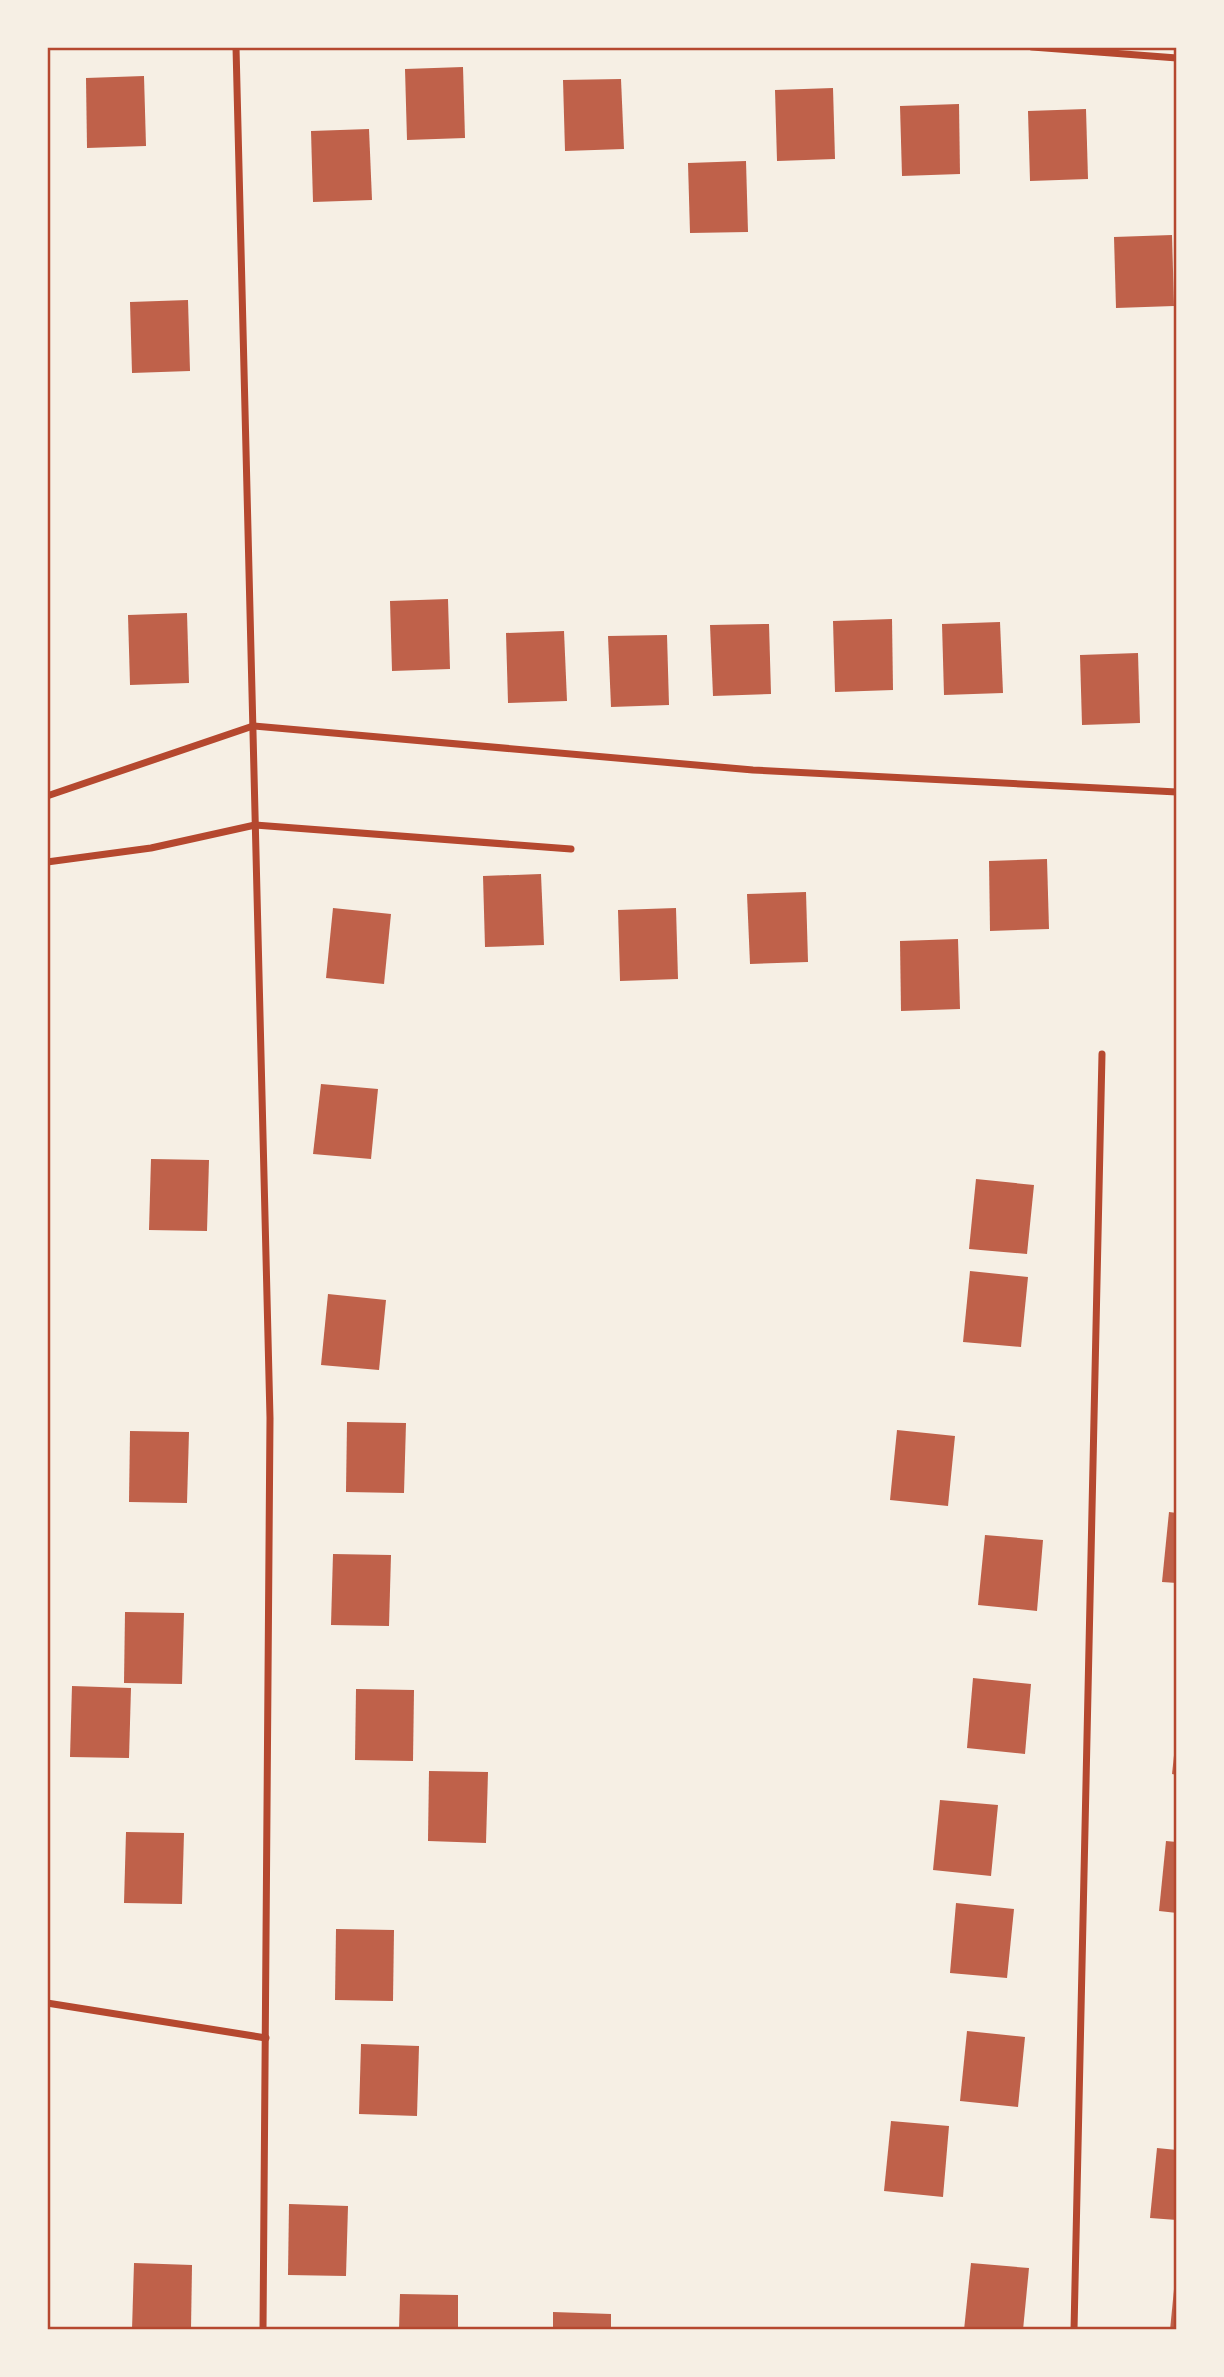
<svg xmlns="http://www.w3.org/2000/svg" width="1224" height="2377" font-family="'Crimson Pro',serif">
	<rect width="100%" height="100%" fill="#f6efe4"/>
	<!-- building -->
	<g fill="#bf614a">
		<path d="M463,67L465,138L407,140L405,69Z"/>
		<path d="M144,76L146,146L87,148L86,78Z"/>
		<path d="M621,79L624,149L565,151L563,80Z"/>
		<path d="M833,88L835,159L777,161L775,90Z"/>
		<path d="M959,104L960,174L902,176L900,106Z"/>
		<path d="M1086,109L1088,179L1030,181L1028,111Z"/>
		<path d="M369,129L372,200L313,202L311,131Z"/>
		<path d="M746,161L748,232L690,233L688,163Z"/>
		<path d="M1172,235L1174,306L1116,308L1114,237Z"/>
		<path d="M188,300L190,371L132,373L130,302Z"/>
		<path d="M448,599L450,669L392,671L390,601Z"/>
		<path d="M187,613L189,683L130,685L128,615Z"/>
		<path d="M892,619L893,690L835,692L833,621Z"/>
		<path d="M1000,622L1003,693L944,695L942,624Z"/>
		<path d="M769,624L771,694L713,696L710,625Z"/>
		<path d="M564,631L567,701L508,703L506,633Z"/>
		<path d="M667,635L669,705L611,707L608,636Z"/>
		<path d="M1138,653L1140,723L1082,725L1080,655Z"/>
		<path d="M1047,859L1049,929L990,931L989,861Z"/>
		<path d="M541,874L544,945L485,947L483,876Z"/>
		<path d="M806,892L808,962L750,964L747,894Z"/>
		<path d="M333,908L391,914L384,984L326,978Z"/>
		<path d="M676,908L678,979L620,981L618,910Z"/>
		<path d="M958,939L960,1009L901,1011L900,941Z"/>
		<path d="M321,1084L378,1089L371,1159L313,1154Z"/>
		<path d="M151,1159L209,1160L207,1231L149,1230Z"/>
		<path d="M976,1179L1034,1185L1027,1254L969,1249Z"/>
		<path d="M970,1271L1028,1277L1021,1347L963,1342Z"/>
		<path d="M328,1294L386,1300L379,1370L321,1365Z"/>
		<path d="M347,1422L406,1423L404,1493L346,1492Z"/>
		<path d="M897,1430L955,1436L948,1506L890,1500Z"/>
		<path d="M130,1431L189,1432L187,1503L129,1502Z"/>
		<path d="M1169,1512L1177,1513V1583L1162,1582Z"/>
		<path d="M985,1535L1043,1540L1037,1611L978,1605Z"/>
		<path d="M333,1554L391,1555L389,1626L331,1625Z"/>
		<path d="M125,1612L184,1613L182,1684L124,1683Z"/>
		<path d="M973,1678L1031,1684L1025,1754L967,1748Z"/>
		<path d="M72,1686L131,1688L129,1758L70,1757Z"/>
		<path d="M356,1689L414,1690L413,1761L355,1760Z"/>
		<path d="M1175,1746H1177V1775L1172,1774Z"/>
		<path d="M429,1771L488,1772L486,1843L428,1841Z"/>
		<path d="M940,1800L998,1805L991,1876L933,1870Z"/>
		<path d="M126,1832L184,1833L182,1904L124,1903Z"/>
		<path d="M1166,1841L1177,1842V1913L1159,1911Z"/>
		<path d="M956,1903L1014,1909L1007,1978L950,1973Z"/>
		<path d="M336,1929L394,1930L393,2001L335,2000Z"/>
		<path d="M967,2031L1025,2037L1018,2107L960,2101Z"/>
		<path d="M361,2044L419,2046L417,2116L359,2114Z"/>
		<path d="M891,2121L949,2126L943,2197L884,2191Z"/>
		<path d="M1157,2148L1177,2150V2220L1150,2218Z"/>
		<path d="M289,2204L348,2206L346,2276L288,2275Z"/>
		<path d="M134,2263L192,2265L191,2330H132Z"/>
		<path d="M971,2263L1029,2268L1023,2330H964Z"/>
		<path d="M1175,2279H1177V2330H1170Z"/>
		<path d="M400,2294L458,2295V2330H399Z"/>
		<path d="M553,2312L611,2314V2330H553Z"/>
	</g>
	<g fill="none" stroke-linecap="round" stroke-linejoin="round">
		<!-- minor -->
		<g stroke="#b5482f" stroke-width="7">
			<path d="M236,47L270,1418L263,2330"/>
			<path d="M1032,47L1177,58"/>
			<path d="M47,796L253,726L753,770L1177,792"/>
			<path d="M47,862L151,848L255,825L571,849"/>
			<path d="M47,2003L266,2038"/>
			<path d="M1074,2330L1102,1054"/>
		</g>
	</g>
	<!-- border -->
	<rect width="1224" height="2377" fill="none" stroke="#f6efe4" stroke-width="98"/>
	<rect x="49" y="49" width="1126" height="2279" fill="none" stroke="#b5482f" stroke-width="2.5"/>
</svg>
